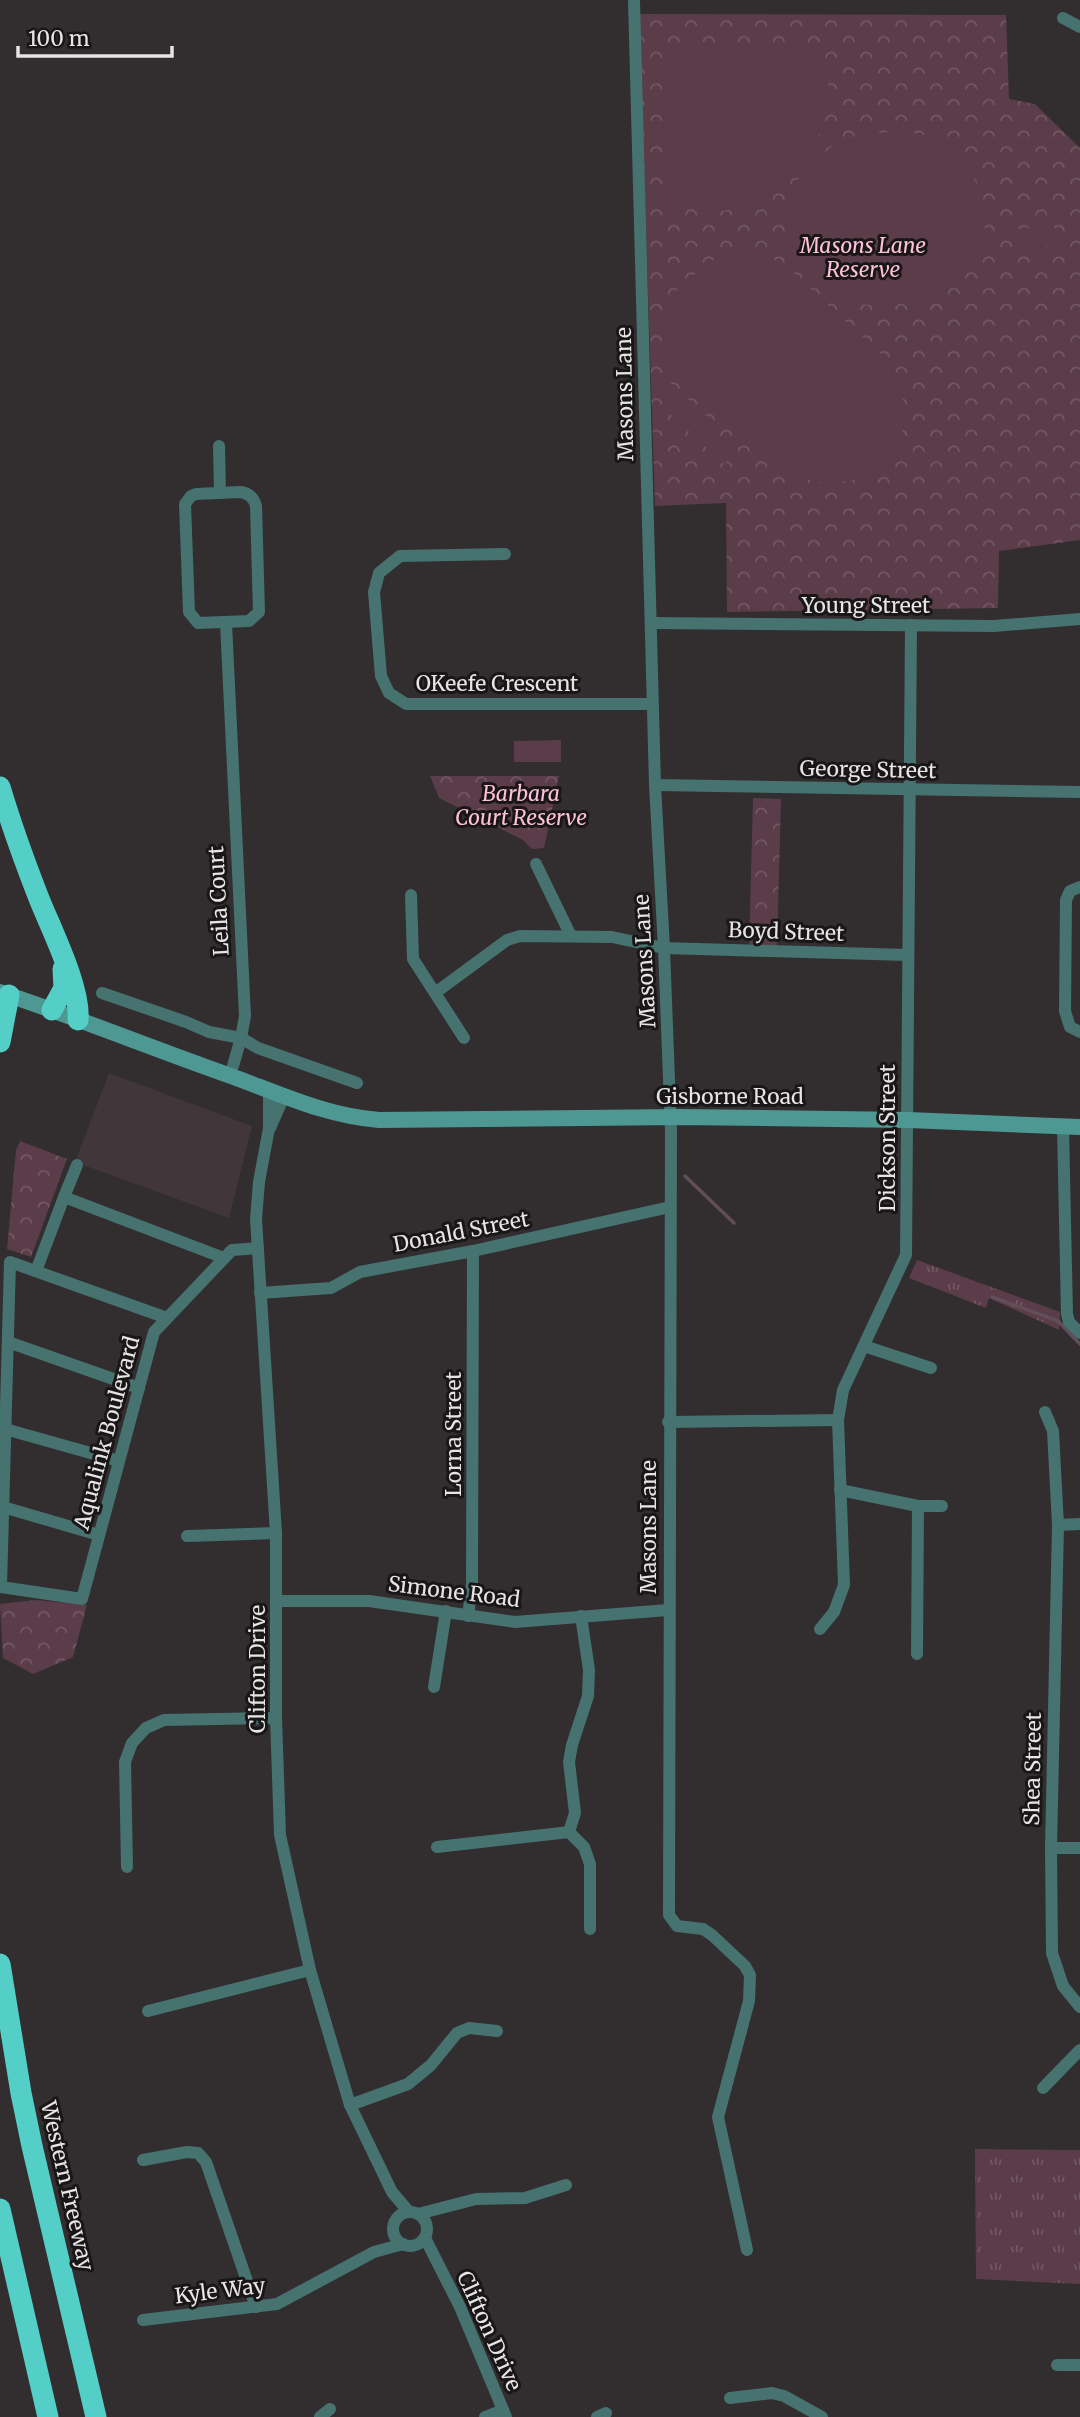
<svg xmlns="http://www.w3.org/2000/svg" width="1080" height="2417" font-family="Merriweather,serif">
	<defs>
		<pattern id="grass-tufts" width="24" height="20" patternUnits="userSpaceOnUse" patternTransform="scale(1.75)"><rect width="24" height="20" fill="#5b3c49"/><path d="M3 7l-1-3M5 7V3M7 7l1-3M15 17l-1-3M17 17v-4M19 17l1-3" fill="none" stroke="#735863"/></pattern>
		<pattern id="park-crowns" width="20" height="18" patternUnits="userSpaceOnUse" patternTransform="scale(1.75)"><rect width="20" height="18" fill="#5b3c49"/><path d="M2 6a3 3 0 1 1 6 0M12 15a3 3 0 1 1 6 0" fill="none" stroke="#735863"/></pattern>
	</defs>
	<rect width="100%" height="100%" fill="#322d2f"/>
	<!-- built -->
	<path fill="#41363a" d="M109,1073L252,1126L229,1218L75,1162Z"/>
	<!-- grass -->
	<g fill="url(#grass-tufts)">
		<path d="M917,1260L1060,1312L1059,1330L989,1298L986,1308L909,1278Z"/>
		<path d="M975,2149L1080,2150V2284L976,2279Z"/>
	</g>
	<!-- park -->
	<g fill="url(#park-crowns)">
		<path d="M639,14L1006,15L1009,99L1035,104L1080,148V540L999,551L998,608L727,612L726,503L655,506Z"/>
		<path d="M430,776H559L544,848L532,849L523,840L439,798Z"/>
		<path d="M753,798L781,799L777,950L749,949Z"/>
		<path d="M20,1141L67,1159L31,1257L7,1249L16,1150Z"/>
		<path d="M36,1600L87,1605L73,1657L33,1674L3,1658L0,1604Z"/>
	</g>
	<!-- pitch -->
	<g fill="#5b3c49">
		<path d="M811,44L829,87L818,138L791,176L749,206L710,213L664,200L662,45Z"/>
		<path d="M902,131L935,137L966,166L983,194L985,233L974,259L951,282L922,300L876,306L835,300L803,274L786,238L789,202L803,169L834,145L870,134Z"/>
		<path d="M1055,227V246L1019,247L1018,229Z"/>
		<path d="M742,250L770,257L790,270L893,365L902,391L905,422L896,450L876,471L852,480L827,484L805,479L784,465L688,384L669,364L662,338L667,307L679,287L717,257Z"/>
		<path d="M666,379L713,422L714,421L723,429L718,435L672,392L671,393L661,385Z"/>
		<path d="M672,411L729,459L724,464L670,414Z"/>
		<path d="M561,740V762H514V741Z"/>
	</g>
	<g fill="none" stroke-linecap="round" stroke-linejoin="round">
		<!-- stream -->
		<g stroke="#614e57" stroke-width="3.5">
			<path d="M685,1176L734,1223"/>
			<path d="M992,1297L1058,1321L1080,1344"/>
		</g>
		<!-- street -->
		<g stroke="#46726f" stroke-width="12">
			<path d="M634,0L655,785L664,948L671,1132L669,1903V1915L677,1926L703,1929L712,1935L745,1966L750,1975L749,2001L718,2117L747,2250"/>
			<path d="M1063,18L1080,27"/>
			<path d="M219,446L220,493"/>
			<path d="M240,492C249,493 254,498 256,506L259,612L249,621L198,623L189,612L185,504L191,496L196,494Z"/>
			<path d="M505,554L400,556L379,573L374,592L381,676L389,693L406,704H652"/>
			<path d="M226,623L245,1016L241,1038L233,1066"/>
			<path d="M651,623L994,626L1080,619"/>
			<path d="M655,785L1080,792"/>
			<path d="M536,864L571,936"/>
			<path d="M1080,887L1070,891L1066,900L1065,1011L1070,1027L1080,1032"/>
			<path d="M411,895L413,959L464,1038"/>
			<path d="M102,993L186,1022L209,1032L241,1038L258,1048L357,1083"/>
			<path d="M435,993L507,940L520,936L612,937L664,948L907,955"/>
			<path d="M269,1090V1128L259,1182L256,1219L276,1533V1718L280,1835L310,1970L350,2105L392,2192L409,2212"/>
			<path d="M1063,1127L1067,1314L1069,1322L1080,1333"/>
			<path d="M270,1128L284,1096"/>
			<path d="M64,1197L77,1165"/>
			<path d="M36,1271L64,1197L224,1258"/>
			<path d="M260,1293L331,1288L360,1272L473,1251L670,1207"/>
			<path d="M167,1318L10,1262L1,1587L82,1599L154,1332L232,1250L258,1248"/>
			<path d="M8,1342L139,1388"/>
			<path d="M864,1346L931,1368"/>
			<path d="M1045,1412L1053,1431L1058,1525L1051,1848L1052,1953L1063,1986L1080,2007"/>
			<path d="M668,1422L838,1420"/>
			<path d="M5,1429L119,1461"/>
			<path d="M840,1490L918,1506H942"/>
			<path d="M3,1507L99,1535"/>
			<path d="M1058,1525L1080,1524"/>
			<path d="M187,1536L276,1533"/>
			<path d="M278,1601H369L515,1622L668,1610"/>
			<path d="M468,1616L472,1584L473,1251"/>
			<path d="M820,1629L834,1612L844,1585L838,1420L843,1390L906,1255L911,625"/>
			<path d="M917,1654L918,1506"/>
			<path d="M434,1687L446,1611"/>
			<path d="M569,1832L584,1847L590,1864V1929"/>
			<path d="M437,1847L569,1832L575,1813L569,1762L572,1745L588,1696L589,1670L581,1616"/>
			<path d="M1051,1848H1080"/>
			<path d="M127,1867L125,1762L132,1743L146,1728L164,1720L276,1718"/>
			<path d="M148,2011L310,1970"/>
			<path d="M1043,2088L1080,2050"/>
			<path d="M350,2105L408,2084L431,2065L457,2033L469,2028L497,2031"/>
			<path d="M143,2160L187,2152L198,2153L206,2162L256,2307"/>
			<circle cx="410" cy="2229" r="17"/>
			<path d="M418,2214L476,2199L525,2198L566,2185"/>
			<path d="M425,2238L460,2307L506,2417"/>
			<path d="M143,2320L277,2304L374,2252L403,2244"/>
			<path d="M1057,2365H1080"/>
			<path d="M730,2398L772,2393L784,2396L822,2417"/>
			<path d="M320,2417L330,2409"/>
			<path d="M485,2417L503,2410"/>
			<path d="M597,2417L606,2413"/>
		</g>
		<!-- secondary -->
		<path stroke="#4e9893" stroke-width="16" d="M0,992C78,1018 154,1049 231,1076C280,1094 326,1116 379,1120L680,1117L908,1120L1080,1127"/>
		<!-- highway -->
		<g stroke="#54cfc8" stroke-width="21">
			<path d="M0,787C11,824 24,860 38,896C50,927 81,987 78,1020"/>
			<path d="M52,1010L64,988L63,969"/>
			<path d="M0,1042L9,995"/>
			<path d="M0,1964L21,2093L32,2146L96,2417"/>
			<path d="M0,2209L48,2417"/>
		</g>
	</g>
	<g text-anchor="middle" stroke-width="6" stroke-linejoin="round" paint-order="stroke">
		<!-- park labels -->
		<g font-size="21" font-style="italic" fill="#ffc0d9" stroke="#181617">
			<text x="863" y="253">Masons Lane<tspan x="863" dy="24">Reserve</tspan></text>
			<text x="521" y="801">Barbara<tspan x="521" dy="24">Court Reserve</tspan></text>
		</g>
		<!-- street labels -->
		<g font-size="21" fill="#e7e4e5" stroke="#181617">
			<text transform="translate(625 394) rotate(-91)" y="7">Masons Lane</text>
			<text x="866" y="613">Young Street</text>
			<text x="497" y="691">OKeefe Crescent</text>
			<text transform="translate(868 770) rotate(1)" y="7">George Street</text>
			<text transform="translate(219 901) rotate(-93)" y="7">Leila Court</text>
			<text transform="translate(786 932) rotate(2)" y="7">Boyd Street</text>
			<text transform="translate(645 961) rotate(-93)" y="7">Masons Lane</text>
			<text x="730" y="1104">Gisborne Road</text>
			<text transform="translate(888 1138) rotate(-90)" y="7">Dickson Street</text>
			<text transform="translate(461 1232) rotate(-11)" y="7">Donald Street</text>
			<text transform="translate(107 1433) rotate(-75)" y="7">Aqualink Boulevard</text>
			<text transform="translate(454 1434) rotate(-90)" y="7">Lorna Street</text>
			<text transform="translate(649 1527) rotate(-90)" y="7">Masons Lane</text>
			<text transform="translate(454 1592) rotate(7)" y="7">Simone Road</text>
			<text transform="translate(258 1669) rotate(-90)" y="7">Clifton Drive</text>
			<text transform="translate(1033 1769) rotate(-89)" y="7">Shea Street</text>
			<text transform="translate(67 2186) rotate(77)" y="7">Western Freeway</text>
			<text transform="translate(220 2291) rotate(-7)" y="7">Kyle Way</text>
			<text transform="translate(489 2331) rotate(66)" y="7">Clifton Drive</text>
		</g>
	</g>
	<!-- scale -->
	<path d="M18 46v10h154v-10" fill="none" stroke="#e7e4e5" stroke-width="3.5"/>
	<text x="28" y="46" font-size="21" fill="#e7e4e5" stroke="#181617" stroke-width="5" paint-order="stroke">100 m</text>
</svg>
